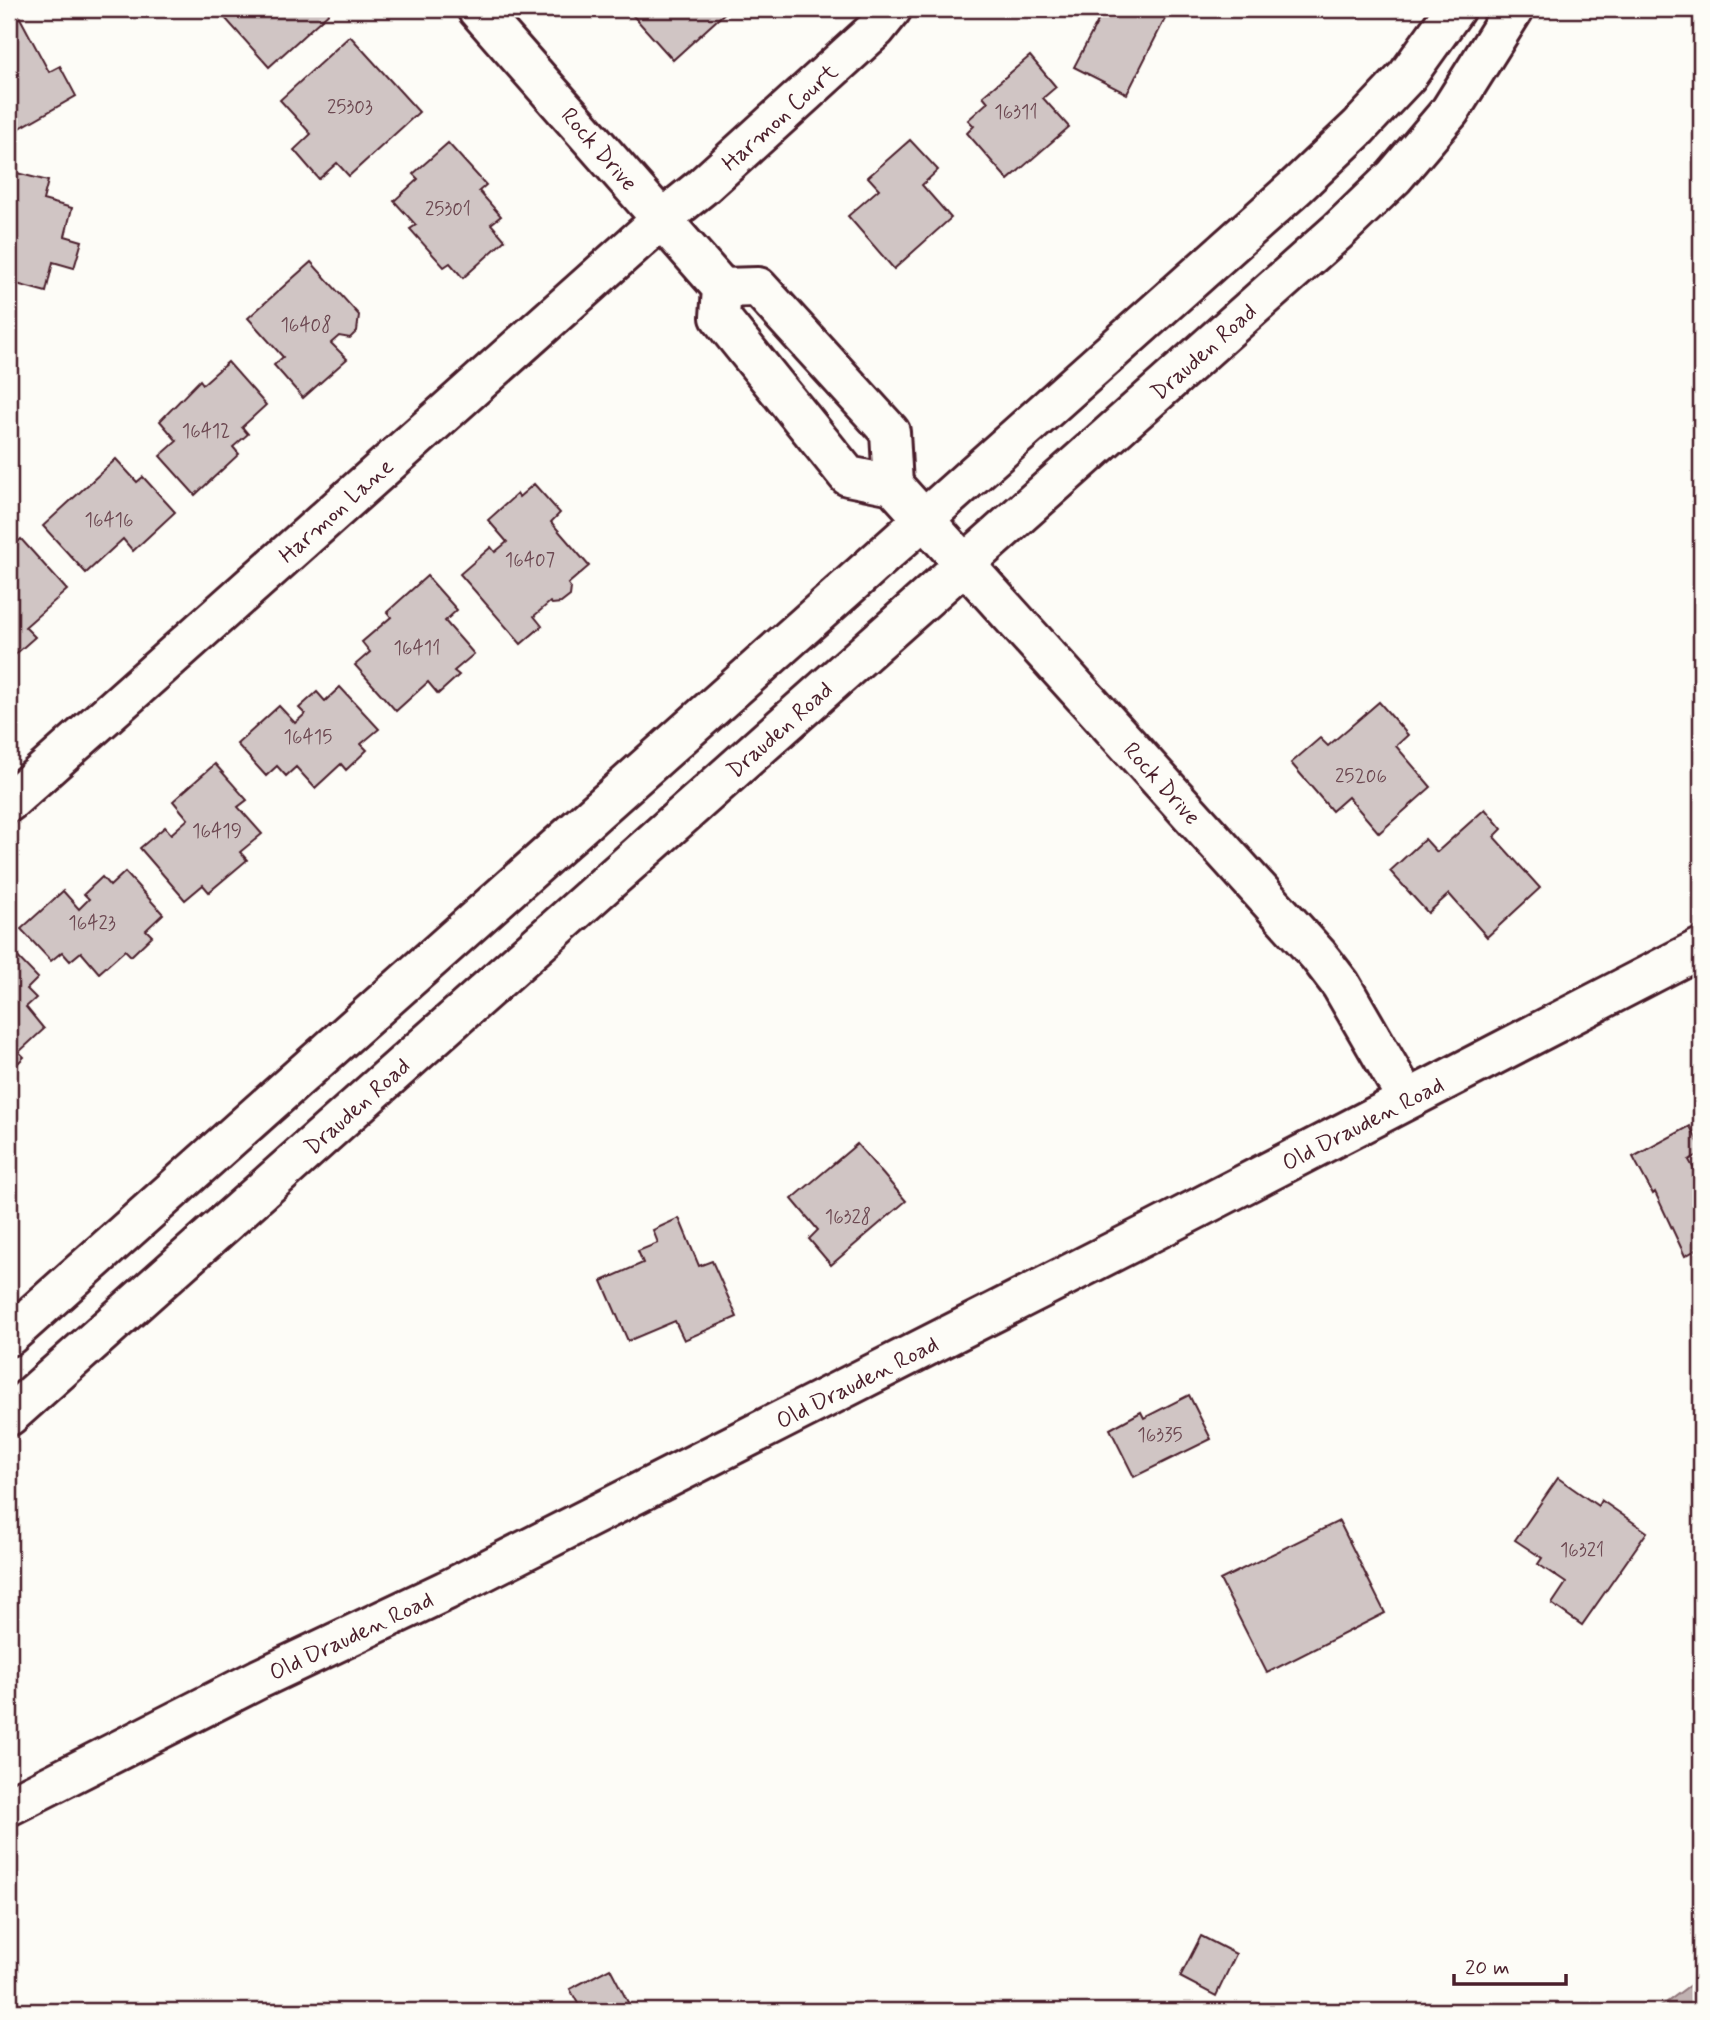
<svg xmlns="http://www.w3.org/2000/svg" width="1710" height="2020" font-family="Mynerve,sans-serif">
	<rect width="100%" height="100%" fill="#fdfcf7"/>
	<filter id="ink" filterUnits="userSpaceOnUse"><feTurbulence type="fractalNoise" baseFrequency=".0143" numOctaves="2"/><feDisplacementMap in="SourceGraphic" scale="14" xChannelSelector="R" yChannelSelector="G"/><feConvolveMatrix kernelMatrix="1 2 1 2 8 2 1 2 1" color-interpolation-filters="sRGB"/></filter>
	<g filter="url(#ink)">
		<!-- water -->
		<path fill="#c0b1b1" stroke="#91777b" stroke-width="2" d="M1701,1977V2011H1655Z"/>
		<!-- building -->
		<g fill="#d0c5c4" stroke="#4a1f2b" stroke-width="2">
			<path d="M217,9H331L332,10L269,67Z"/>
			<path d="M627,9H729L673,60Z"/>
			<path d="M1085,9H1170L1127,94L1074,67L1098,21L1083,13Z"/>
			<path d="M19,16L49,72L60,66L76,96L11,133L9,128V22Z"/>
			<path d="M350,36L419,112L349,176L337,163L319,179L294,150L311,134L280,100Z"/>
			<path d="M1030,56L1056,87L1043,98L1069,127L1008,180L967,133L974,126L968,120L988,102L983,96Z"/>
			<path d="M910,140L938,170L922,185L951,218L894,269L848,216L879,189L868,177Z"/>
			<path d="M448,143L486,185L479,191L501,216L491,224L505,240L463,278L450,263L444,267L410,229L416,225L394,201L418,179L413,174Z"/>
			<path d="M9,171L48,181L43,200L72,208L65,236L82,241L74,268L53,262L46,292L9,282Z"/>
			<path d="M311,262L359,315L357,331L350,338L339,336L331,343L347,359L303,398L274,365L283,357L248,318Z"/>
			<path d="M228,362L266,405L242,427L248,434L233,447L239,454L195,495L160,456L177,441L160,421L200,380L203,384Z"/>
			<path d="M116,459L137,482L143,477L175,512L133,551L123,539L86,573L43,526Z"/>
			<path d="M534,484L560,513L551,522L589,566L568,584L571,588L570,596L561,603L552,604L550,602L534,616L542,626L521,644L460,574L491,547L495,552L507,542L488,520L517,494L519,497Z"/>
			<path d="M21,539L67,590L25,627L35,637L9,660V550Z"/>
			<path d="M427,576L457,610L445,621L474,654L454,671L459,675L438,694L428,682L396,711L355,665L370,652L362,642L391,617L387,612Z"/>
			<path d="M340,687L379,729L361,744L367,750L346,770L341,764L315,788L296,767L286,776L277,766L266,776L237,744L279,706L295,723L305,714L299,708L317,692L325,701Z"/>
			<path d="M1379,702L1408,735L1396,746L1431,787L1379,833L1348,797L1332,811L1291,763L1320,738L1328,746Z"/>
			<path d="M215,764L247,800L238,807L262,834L240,852L247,860L209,892L203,885L185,900L140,848L165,827L171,834L188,819L173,801Z"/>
			<path d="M1485,809L1502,829L1494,837L1540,888L1487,937L1449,894L1428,913L1390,871L1425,839L1437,852Z"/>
			<path d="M125,872L163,914L146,930L152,936L131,956L125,950L99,973L81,952L70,961L62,952L51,961L21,929L63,891L79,909L89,899L84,894L102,877L110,886Z"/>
			<path d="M9,948L38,978L27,989L36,998L26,1007L44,1029L19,1052L24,1057L9,1072Z"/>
			<path d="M1690,1126L1701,1148V1153L1689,1160L1694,1169L1701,1166V1247L1685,1256L1655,1192L1653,1194L1633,1157Z"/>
			<path d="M857,1144L906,1201L831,1265L809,1239L818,1230L792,1199Z"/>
			<path d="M679,1218L699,1266L712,1261L737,1317L684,1340L675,1321L628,1341L602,1281L643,1263L638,1251L658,1243L653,1230Z"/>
			<path d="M1189,1395L1211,1439L1134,1477L1110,1429L1141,1412L1144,1418Z"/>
			<path d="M1558,1478L1598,1506L1601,1500L1647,1532L1582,1625L1552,1604L1566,1583L1538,1564L1542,1558L1515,1540Z"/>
			<path d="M1339,1521L1385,1613L1267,1673L1220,1580Z"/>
			<path d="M1201,1936L1236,1954L1216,1996L1180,1977Z"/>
			<path d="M610,1968L632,2010L582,2011L570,1989Z"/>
		</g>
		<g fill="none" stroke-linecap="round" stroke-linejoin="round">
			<!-- street casing -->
			<g stroke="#4a1f2b" stroke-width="44">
				<g id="street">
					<path id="s1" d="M477,9L722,288L720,317L848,476L893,485L1318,955L1341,985L1407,1099"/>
					<path d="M722,288L758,287L890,432L893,485"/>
					<path id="s2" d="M9,802L662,219L702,187L876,29L892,9"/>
					<path id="s3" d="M9,1806L259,1679L447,1590L1152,1232L1701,948"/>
				</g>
			</g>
			<!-- secondary casing -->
			<g stroke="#4a1f2b" stroke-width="44">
				<g id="secondary">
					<path d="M9,1336L1297,186L1359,127L1407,76L1455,9"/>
					<path id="s4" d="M9,1416L1337,232L1394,177L1450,111L1514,9"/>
				</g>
			</g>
			<!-- street -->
			<use href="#street" stroke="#fdfcf7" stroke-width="38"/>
			<!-- secondary -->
			<use href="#secondary" stroke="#fdfcf7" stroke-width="38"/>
		</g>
	</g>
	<g text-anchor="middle" stroke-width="5" stroke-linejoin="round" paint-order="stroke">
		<!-- number labels -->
		<g font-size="19" fill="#6c4851">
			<text x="350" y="113">25303</text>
			<text x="1016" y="118">16311</text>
			<text x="448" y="215">25301</text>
			<text x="306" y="331">16408</text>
			<text x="206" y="437">16412</text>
			<text x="109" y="526">16416</text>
			<text x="530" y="566">16407</text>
			<text x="417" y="654">16411</text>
			<text x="308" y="743">16415</text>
			<text x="1361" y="782">25206</text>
			<text x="217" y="837">16419</text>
			<text x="92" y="929">16423</text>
			<text x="848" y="1223">16328</text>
			<text x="1160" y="1441">16335</text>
			<text x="1582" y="1556">16321</text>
		</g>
		<!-- street labels -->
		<g font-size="23" fill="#4a1f2b" stroke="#fdfcf7">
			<text dy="8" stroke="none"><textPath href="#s2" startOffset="1031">Harmon Court</textPath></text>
			<text dy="8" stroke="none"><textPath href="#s1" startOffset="186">Rock Drive</textPath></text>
			<text dy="8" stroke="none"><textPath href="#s4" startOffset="1600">Drauden Road</textPath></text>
			<text dy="8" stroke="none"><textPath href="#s2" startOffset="438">Harmon Lane</textPath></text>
			<text dy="8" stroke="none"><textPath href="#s4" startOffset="1032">Drauden Road</textPath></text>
			<text dy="8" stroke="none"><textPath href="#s1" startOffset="1052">Rock Drive</textPath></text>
			<text dy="8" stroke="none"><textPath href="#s4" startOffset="466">Drauden Road</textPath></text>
			<text dy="8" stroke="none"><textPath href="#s3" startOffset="1516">Old Drauden Road</textPath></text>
			<text dy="8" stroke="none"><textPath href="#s3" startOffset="948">Old Drauden Road</textPath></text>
			<text dy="8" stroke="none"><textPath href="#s3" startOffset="382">Old Drauden Road</textPath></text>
		</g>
	</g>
	<!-- margin -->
	<rect width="1710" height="2020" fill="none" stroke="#fdfcf7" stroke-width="35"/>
	<rect x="18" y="18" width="1675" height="1985" fill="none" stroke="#4a1f2b" stroke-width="2.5" filter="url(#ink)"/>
	<!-- scale -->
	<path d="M1454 1974v10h112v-10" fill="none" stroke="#4a1f2b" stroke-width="3.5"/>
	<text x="1465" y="1974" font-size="21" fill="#4a1f2b" stroke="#fdfcf7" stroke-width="5" paint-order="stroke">20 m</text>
</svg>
